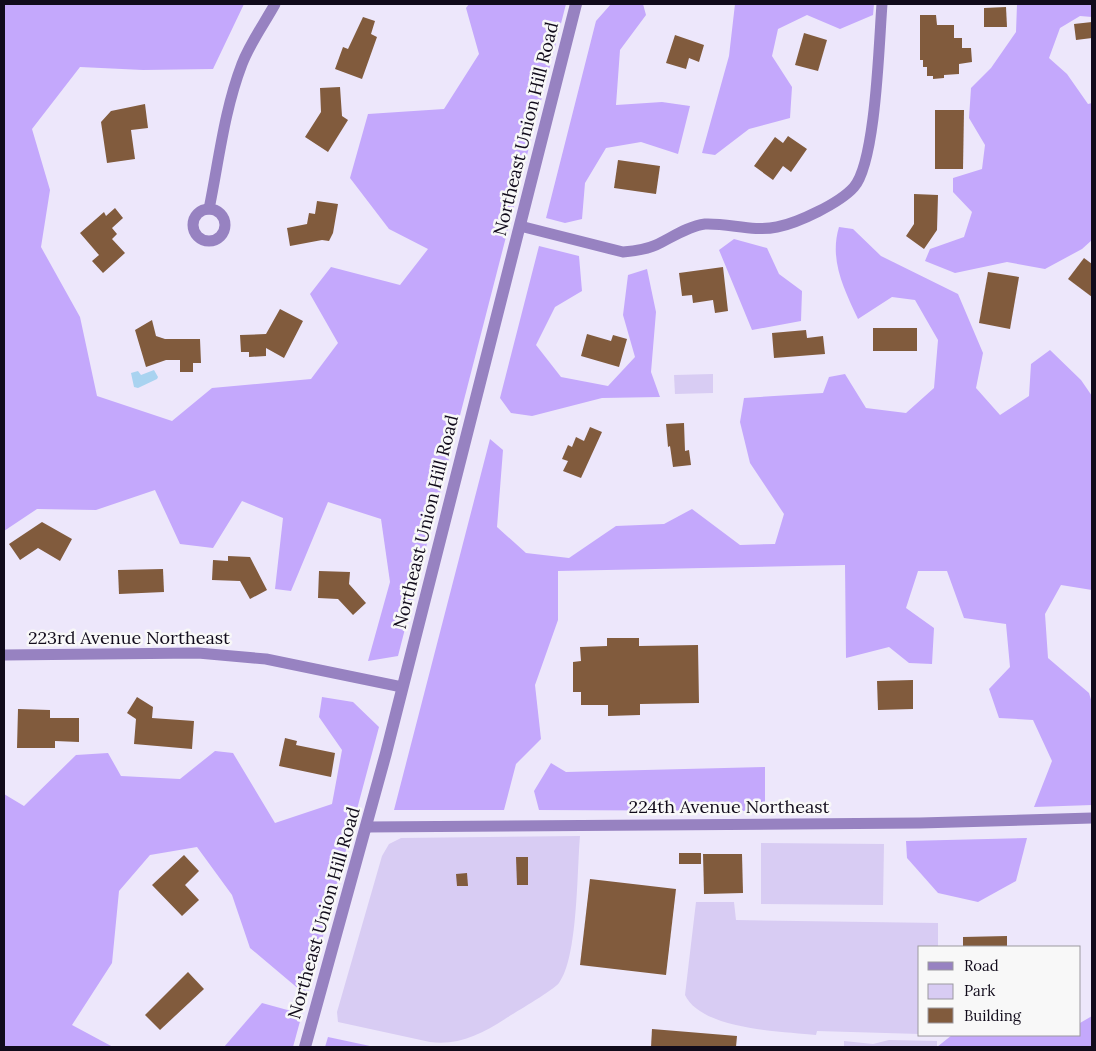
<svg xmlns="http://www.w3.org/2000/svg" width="1096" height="1051" font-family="Lora,serif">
	<rect width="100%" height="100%" fill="#ede7fb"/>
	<!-- green -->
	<g fill="#d8ccf3">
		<path d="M713,374V393L675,394L674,375Z"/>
		<path d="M580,836C577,871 578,958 559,983C551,992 517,1011 505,1019C482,1034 457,1046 430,1042L338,1022L337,1012L382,856L389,844L401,838Z"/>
		<path d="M761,843L884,844L883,905L761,904Z"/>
		<path d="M696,902H734L736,920L938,923V947H920V1034L817,1031L816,1035C780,1031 702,1030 685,995Z"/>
		<path d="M889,1040L937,1041V1047H844V1041L873,1044Z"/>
	</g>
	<!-- forest -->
	<g fill="#c4a8fc">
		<path d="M4,4H244L213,69L143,70L80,67L32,129L50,190L41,247L80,317L97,396L172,421L212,388L311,379L338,343L310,294L331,267L400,285L428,249L389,229L350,178L368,114L444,109L479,54L466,8L469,4H566L398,656L368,661L390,582L381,519L328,502L291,591L275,589L283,518L242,501L213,548L180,544L155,490L96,510L37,509L4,531Z"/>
		<path d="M611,4H643L646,15L620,50L616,105L662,102L690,106L678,154L641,142L606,148L585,183L582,219L565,223L546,218L596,21Z"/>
		<path d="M735,4H874L873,15L840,29L807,15L778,29L772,56L792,87L790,118L749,129L715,155L702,153L729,56Z"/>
		<path d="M1017,4H1092V17L1080,16L1060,28L1049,58L1067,74L1088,104L1092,103V240L1082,249L1045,269L1007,262L955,273L925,261L930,249L964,237L972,212L953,192V178L982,169L985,145L969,118L971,88L991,68L1016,32Z"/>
		<path d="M839,227L853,229L881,256L958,294L983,353L976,388L1000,415L1029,396L1031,364L1050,350L1081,380L1092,396V590L1061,585L1045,614L1048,658L1089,693L1092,703V805L1034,807L1052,761L1033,720L999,718L989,689L1010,667L1006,624L964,618L947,571H918L906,608L934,628L932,664L909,663L889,647L846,658L845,565L558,571V620L535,685L541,739L516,764L504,810H394L490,439L503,450L497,527L526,553L569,558L616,526L664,524L692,509L740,545L775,544L784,514L750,463L740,422L744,398L823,393L829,377L845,374L866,408L906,413L934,388L938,340L915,300L892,297L858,319C844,289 829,260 839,227Z"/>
		<path d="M734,239L767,248L779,274L802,291L801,321L752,330L719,250Z"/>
		<path d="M539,246L579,256L582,291L555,307L536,345L561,377L608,386L635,357L623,315L628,275L647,269L656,312L651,372L660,397L602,398L532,416L511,413L500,398Z"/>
		<path d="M322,697L353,702L379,727L307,996L250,948L232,895L197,847L150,855L119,891L112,963L72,1025L113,1047H4V794L24,806L76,755L108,753L121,776L180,779L215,751L233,753L275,823L332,804L342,750L319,717Z"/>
		<path d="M551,763L566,772L765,767V803L758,811L539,810L534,791Z"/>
		<path d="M1027,838L1016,881L978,902L938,893L907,858L906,841Z"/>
		<path d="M262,1003L302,1014L293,1047H224Z"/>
		<path d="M1092,1016V1047H937L952,1035H1080V1023Z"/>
		<path d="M328,1037L370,1046V1047H325Z"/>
	</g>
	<!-- water -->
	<path fill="#a9d3f0" d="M154,370L158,377L157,379L138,388L134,387L131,373L138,371L141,375Z"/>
	<!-- building -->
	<g fill="#815b3d">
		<path d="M1006,7L1007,27H984V8Z"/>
		<path d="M920,15H936L937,25H954V38H962V48H971L972,62L959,64V74L944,75V78L933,79V76H927V67H923V60H920Z"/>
		<path d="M363,17L375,21L371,34L377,37L362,79L335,69L343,47L348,49Z"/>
		<path d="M1092,22V38L1076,40L1074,24Z"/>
		<path d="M804,33L827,40L818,71L795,65Z"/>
		<path d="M675,35L704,45L699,62L689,58L686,69L666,63Z"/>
		<path d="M340,87L342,116L348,120L328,152L305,137L321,112L320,88Z"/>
		<path d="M145,104L148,128L131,130L135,159L107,163L101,122L111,111Z"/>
		<path d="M935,110H964L963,169H935Z"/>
		<path d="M788,136L807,149L791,172L783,166L773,180L754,166L775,137L783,143Z"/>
		<path d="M618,160L660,166L656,194L614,188Z"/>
		<path d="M914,194L938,195L937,230L924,249L906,236L914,224Z"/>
		<path d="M317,201L338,204L333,233L329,241L322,240L290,246L287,228L307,224L309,213L315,214Z"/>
		<path d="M115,208L123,218L112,228L117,234L112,239L125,253L103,273L92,261L99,255L80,233L104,212L106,216Z"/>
		<path d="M1084,258L1092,264V297L1068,279Z"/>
		<path d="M723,267L728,311L715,313L713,300L693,303L692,295L682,296L679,273Z"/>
		<path d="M988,272L1019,277L1010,329L979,323Z"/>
		<path d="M280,309L303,321L284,358L266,348V356L249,357V352H241L240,335L266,334Z"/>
		<path d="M152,320L156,336L165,339H200L201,363H193V372H180V360H166L146,367L135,330Z"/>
		<rect x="873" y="328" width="44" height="23"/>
		<path d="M806,330L807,338L823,336L825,354L774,358L772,333Z"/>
		<path d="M587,334L611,341L613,335L627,339L619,367L581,356Z"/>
		<path d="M684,423L685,451L689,450L691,465L673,467L670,446L668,447L666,424Z"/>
		<path d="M590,427L602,432L581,478L563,471L568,461L562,459L568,445L572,447L576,437L584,441Z"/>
		<path d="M42,522L72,539L60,561L38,548L20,560L9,544Z"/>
		<path d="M228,556L250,557L267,590L250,599L240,581L212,580L213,560L228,561Z"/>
		<path d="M163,569L164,592L119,594L118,570Z"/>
		<path d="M319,571L350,572L349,584L366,603L353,615L338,599L318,598Z"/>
		<path d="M607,638H639V646L698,645L699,703L640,704V715L608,716V705H581V692H573V662L581,661L580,647L607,646Z"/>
		<path d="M913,680V709L878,710L877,681Z"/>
		<path d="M137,697L153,707L152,718L194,721L192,749L134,744L136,719L127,713Z"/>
		<path d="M18,709L50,710V718H79V742L55,741V748H17Z"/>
		<path d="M285,738L297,741L296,745L335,753L331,777L279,766Z"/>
		<rect x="679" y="853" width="22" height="11"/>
		<path d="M703,854H742L743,893L704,894Z"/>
		<path d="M184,855L199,871L185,885L199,900L182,916L152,885Z"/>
		<path d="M516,857H528V885H517Z"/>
		<path d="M467,873L468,886H457L456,874Z"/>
		<path d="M590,879L676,889L666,975L580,965Z"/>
		<path d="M1007,936V947H963V937Z"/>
		<path d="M188,972L204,989L160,1030L145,1015Z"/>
		<path d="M652,1029L737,1036L736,1047H651Z"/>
	</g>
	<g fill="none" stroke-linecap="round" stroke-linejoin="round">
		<!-- minor -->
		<g stroke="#9782c1" stroke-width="11">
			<circle cx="209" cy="225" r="16"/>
			<path d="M209,209C219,160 224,111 242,64C250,43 264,24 275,4"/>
			<path d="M520,226L623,252C634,251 645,250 656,245C671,238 688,226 705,224C729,223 753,232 777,227C798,223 840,203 854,187C876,162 879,41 882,4"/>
			<path d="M4,655L198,653L266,659L402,687"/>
			<path d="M366,827L920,823L1092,818"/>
		</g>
		<!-- tertiary -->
		<path stroke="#9782c1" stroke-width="12" d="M305,1047L386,753L576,4"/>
	</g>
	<g text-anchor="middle" stroke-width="5" stroke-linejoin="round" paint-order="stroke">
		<!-- street labels -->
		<g font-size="18" fill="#110b1b" stroke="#f8f8f8">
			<text transform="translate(526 129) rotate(-76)" y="6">Northeast Union Hill Road</text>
			<text transform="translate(426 522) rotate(-76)" y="6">Northeast Union Hill Road</text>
			<text x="129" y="644">223rd Avenue Northeast</text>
			<text x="729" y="813">224th Avenue Northeast</text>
			<text transform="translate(324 913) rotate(-74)" y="6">Northeast Union Hill Road</text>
		</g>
	</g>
	<!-- border -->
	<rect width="1096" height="1051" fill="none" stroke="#110b1b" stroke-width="10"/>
	<!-- legend -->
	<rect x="918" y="946" width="162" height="90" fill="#f8f8f8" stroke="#9c99a0"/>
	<rect x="928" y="962" width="25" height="8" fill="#9782c1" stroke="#9c99a0"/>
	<text x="964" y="971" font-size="15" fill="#110b1b">Road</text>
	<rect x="928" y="984" width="25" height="15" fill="#d8ccf3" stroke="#9c99a0"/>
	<text x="964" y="996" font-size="15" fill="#110b1b">Park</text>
	<rect x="928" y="1008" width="25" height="15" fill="#815b3d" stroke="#9c99a0"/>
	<text x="964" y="1021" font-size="15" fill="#110b1b">Building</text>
</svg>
